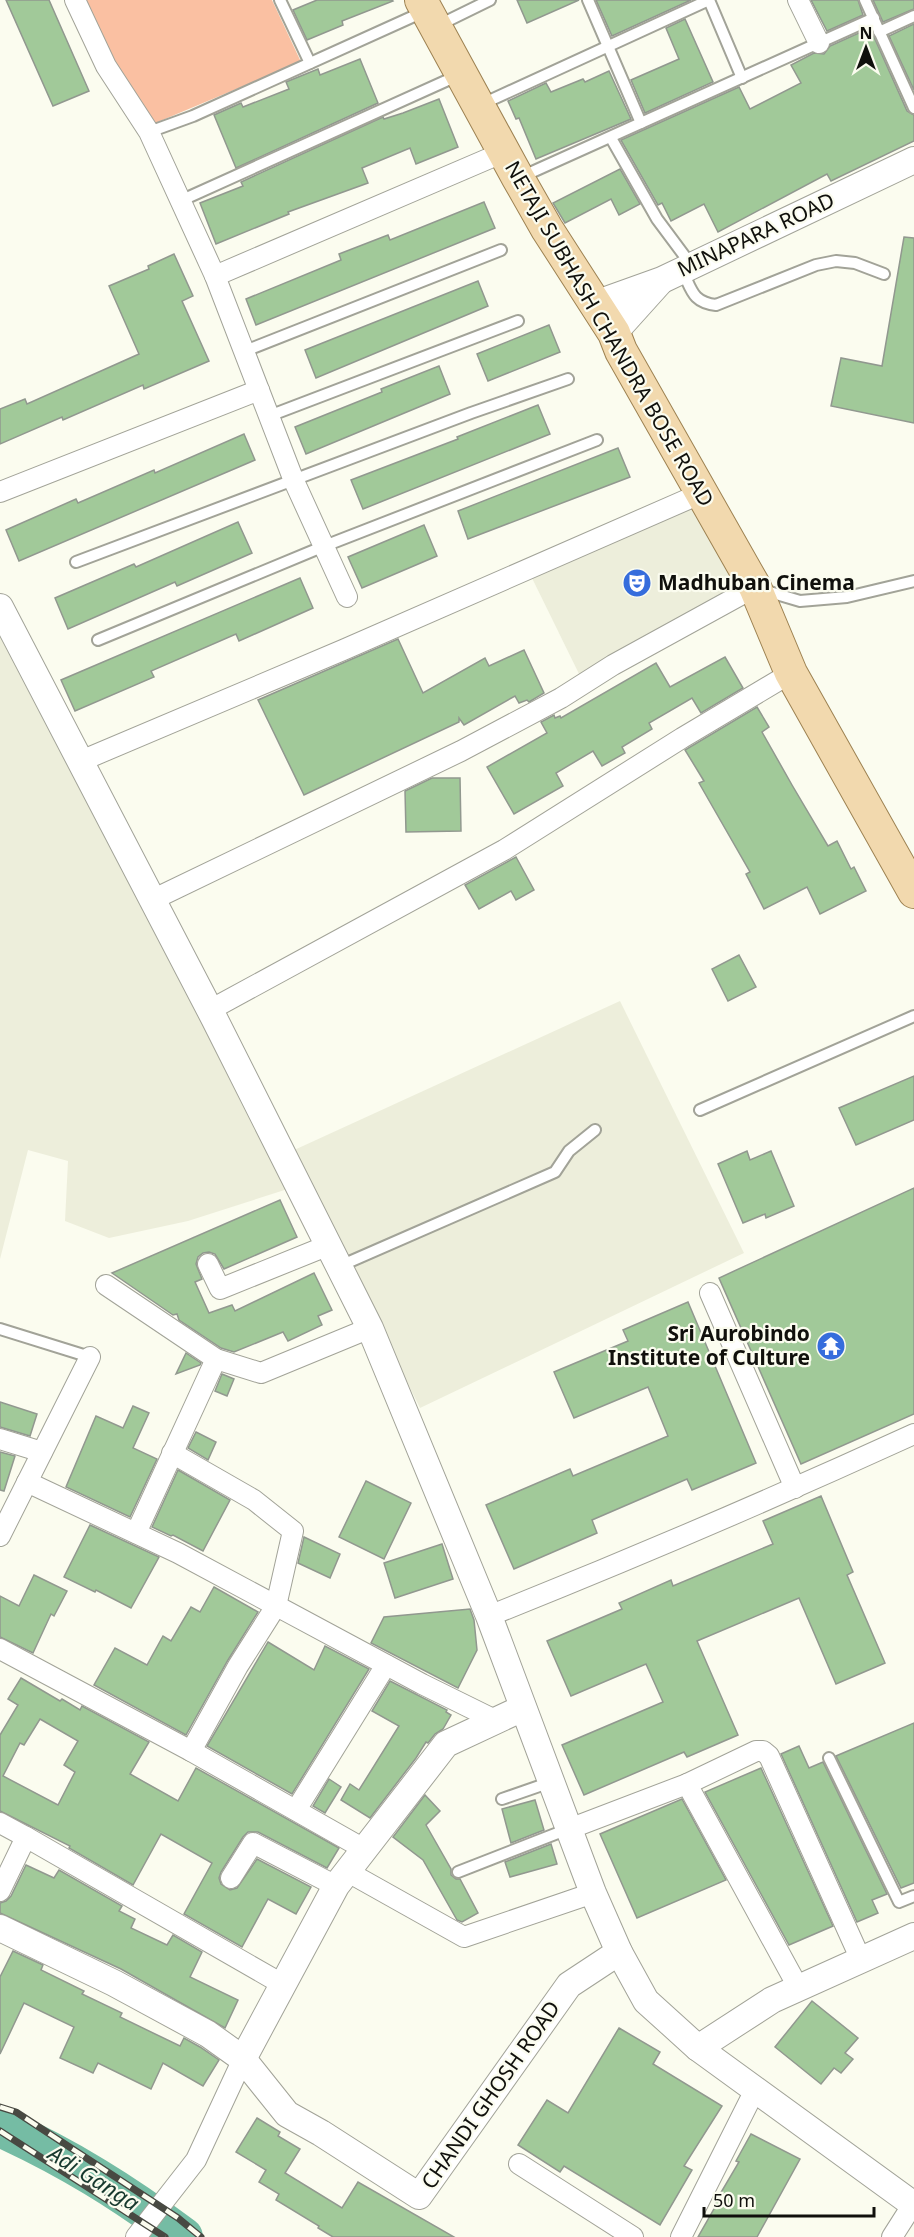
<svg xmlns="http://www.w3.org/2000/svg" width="914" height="2237" font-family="'Noto Sans',sans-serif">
	<rect width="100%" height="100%" fill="#fbfcef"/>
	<!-- built -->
	<g fill="#edeedb">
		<path d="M698,499L748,585L583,682L531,576Z"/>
		<path d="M0,616L294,1187L188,1221L109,1238L65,1221L68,1161L28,1150L0,1259Z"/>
		<path d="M620,1001L744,1253L420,1408L292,1151Z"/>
	</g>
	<!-- green -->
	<path fill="#fac0a2" d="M84,0H272L301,62L153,124L117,79Z"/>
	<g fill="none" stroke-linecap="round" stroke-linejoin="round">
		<!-- river -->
		<path stroke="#75bca4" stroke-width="40" d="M0,2127C68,2158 123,2192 183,2237"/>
	</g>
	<!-- building -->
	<g fill="#a1c999" stroke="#91988f" stroke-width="1.5" fill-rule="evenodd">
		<path d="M6,0H49L89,91L53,106Z"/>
		<path d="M317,0H392L393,1L342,21L343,25L307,40L293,10Z"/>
		<path d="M517,0H579L527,23Z"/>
		<path d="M596,0H691L612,36Z"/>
		<path d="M811,0H858L863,15L827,31Z"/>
		<path d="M873,0H914V9L883,22Z"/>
		<path d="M685,19L713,82L645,113L631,80L679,59L666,28Z"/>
		<path d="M914,24V90L889,36Z"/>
		<path d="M870,28L907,111L914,115V141L831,181L827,174L718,232L704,204L671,221L662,203L658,205L621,140L739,87L750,109L801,83L791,65L814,53L824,54L830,46Z"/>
		<path d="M360,59L378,103L236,168L214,115L241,103L243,107L289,89L286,82L318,69L320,75Z"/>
		<path d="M609,71L631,119L536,159L519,118L516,119L508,101L546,83L551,92L583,79L585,82Z"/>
		<path d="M439,99L458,147L416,164L410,148L362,168L368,183L288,212L289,214L216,244L200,203L243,186L241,182L383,117L384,119L403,113Z"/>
		<path d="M620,169L640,204L619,215L611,199L565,223L553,203Z"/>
		<path d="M484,202L495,228L256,325L246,299L341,260L339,254L388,235L390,240Z"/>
		<path d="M904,237L914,238V423L831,406L841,358L882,366Z"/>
		<path d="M174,254L193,296L182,301L209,361L144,389L143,385L63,420L62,417L0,444V409L25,399L27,404L139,354L109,286L149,269L148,266Z"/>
		<path d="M478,281L488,306L316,378L305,350Z"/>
		<path d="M549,325L560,352L488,381L477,354Z"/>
		<path d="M439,366L450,394L306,454L295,427L382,392L381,389Z"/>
		<path d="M538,405L550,434L363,509L351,480L458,439L457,437Z"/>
		<path d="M244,434L255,460L19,561L6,530L76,499L78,503L154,470L155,473Z"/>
		<path d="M618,448L630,477L468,539L458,511Z"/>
		<path d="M238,522L252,553L177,586L175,582L68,629L55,598L134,564L136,567Z"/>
		<path d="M424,525L437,556L362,588L348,557Z"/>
		<path d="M300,578L313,608L239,641L236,634L151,671L154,677L75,711L61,680Z"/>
		<path d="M398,639L423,693L485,658L489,666L524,650L544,693L529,702L527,700L519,703L515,696L464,725L459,718V722L304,795L258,700Z"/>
		<path d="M725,657L743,688L701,713L692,698L649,723L652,729L622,747L625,753L602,766L593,751L556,773L563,786L514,814L487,767L547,733L541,722L554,715L555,718L560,716L561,718L656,663L670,687Z"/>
		<path d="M757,707L769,727L762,732L792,785L828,846L837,841L851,869L854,867L866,891L820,914L807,887L764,909L746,874L750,872L699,783L704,781L685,750Z"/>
		<path d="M432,778H460L461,831L406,832L405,791Z"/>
		<path d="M516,857L534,890L516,900L511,891L479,909L465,885Z"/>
		<path d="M739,955L756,987L728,1001L712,969Z"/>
		<path d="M914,1076V1120L856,1145L839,1108Z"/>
		<path d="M747,1151L750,1160L771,1151L794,1206L766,1218L765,1214L743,1223L718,1164Z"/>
		<path d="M914,1188V1414L801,1464L719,1278Z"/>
		<path d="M280,1200L297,1237L224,1269L215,1254L209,1252L203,1253L198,1257L196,1264L202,1279L195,1282L209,1313L232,1305L235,1311L314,1273L332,1310L318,1316L322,1325L288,1341L283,1332L234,1352L221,1348L179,1320L177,1314L173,1315L112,1273Z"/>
		<path d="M688,1302L756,1463L692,1490L687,1479L592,1520L597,1533L514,1569L486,1505L570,1469L573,1476L668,1436L648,1387L574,1418L554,1372L628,1341L623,1330Z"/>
		<path d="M186,1353L201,1363L200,1365L176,1374Z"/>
		<path d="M222,1374L234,1379L227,1396L215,1391Z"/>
		<path d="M0,1402L37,1414L30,1436L0,1427Z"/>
		<path d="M133,1406L149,1413L133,1448L157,1459L130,1517L66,1487L96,1416L123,1428Z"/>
		<path d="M196,1432L216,1442L208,1460L188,1448Z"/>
		<path d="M0,1452L15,1456L4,1491L0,1490Z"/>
		<path d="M178,1470L230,1500L203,1551L173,1535L171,1536L152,1527Z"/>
		<path d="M366,1481L411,1503L384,1559L339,1537Z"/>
		<path d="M821,1496L853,1572L847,1575L885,1663L836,1684L799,1598L697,1641L738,1735L687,1757L684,1752L584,1795L562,1745L663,1702L646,1664L571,1696L547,1641L622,1609L619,1603L671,1580L673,1586L773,1544L763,1521Z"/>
		<path d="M90,1525L159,1557L131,1608L96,1590L95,1592L64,1577Z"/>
		<path d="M304,1537L340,1554L330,1578L298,1563Z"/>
		<path d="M442,1544L453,1579L395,1598L384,1563Z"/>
		<path d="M34,1575L67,1591L54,1616L51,1614L33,1653L0,1637V1596L19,1606Z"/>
		<path d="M214,1587L258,1612L228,1660L186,1735L94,1685L115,1648L147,1665L163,1636L171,1641L191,1607L200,1612Z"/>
		<path d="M470,1609L474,1620L477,1650L458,1688L371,1643L384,1617Z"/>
		<path d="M268,1642L314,1670L325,1646L369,1669L292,1794L207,1746Z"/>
		<path d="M21,1678L60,1701L62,1699L80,1710L82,1706L149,1742L130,1774L178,1801L196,1768L339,1848L327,1868L258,1832H248L243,1837L221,1872L219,1878L221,1884L230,1890L237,1888L257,1859L311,1887L296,1914L268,1899L242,1947L184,1914L212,1863L161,1834L133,1885L69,1848L70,1846L0,1811V1735L18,1705L8,1699ZM40,1719L78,1741L64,1765L75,1772L58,1805L3,1776L20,1743L24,1745Z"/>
		<path d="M390,1681L447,1710L446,1712L451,1715L443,1729L435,1734L428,1743L426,1742L416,1758L370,1818L341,1800L350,1784L359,1790L399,1726L372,1711Z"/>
		<path d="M914,1723V1883L901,1888L836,1756Z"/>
		<path d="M799,1746L809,1768L823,1762L887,1894L872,1900L878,1913L857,1922L781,1754Z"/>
		<path d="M761,1768L833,1926L789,1945L705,1792Z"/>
		<path d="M329,1779L341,1787L325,1813L313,1806Z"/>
		<path d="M425,1795L440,1811L426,1825L451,1869V1875L456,1879H460L478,1913L462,1922L457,1920L423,1860L393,1837Z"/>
		<path d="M682,1799L726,1880L637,1918L600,1834Z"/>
		<path d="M535,1800L544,1830L511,1843L502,1809Z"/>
		<path d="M551,1844L557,1864L510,1877L505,1862Z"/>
		<path d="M26,1865L54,1878L59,1870L122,1906L119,1911L135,1919L131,1928L167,1945L173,1935L202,1952L190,1977L238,2000L225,2028L121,1969L0,1913V1903L6,1901L11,1896Z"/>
		<path d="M13,1951L43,1965L41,1970L84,1991L82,1994L122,2013L120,2017L180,2046L184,2038L200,2047L219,2060L203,2086L163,2063L151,2089L98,2063L93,2073L60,2058L74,2027L24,2003L0,2054V1977Z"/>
		<path d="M812,2001L858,2038L845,2053L853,2059L841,2073L834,2068L821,2084L775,2047Z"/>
		<path d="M619,2028L660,2052L653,2064L722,2106L684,2166L692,2170L660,2225L564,2166L560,2172L518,2145L547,2100L568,2113Z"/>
		<path d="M257,2118L280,2132L278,2136L300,2149L285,2173L342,2208L358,2182L454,2237H333L318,2228L319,2226L276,2200L279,2194L259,2182L266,2170L236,2152Z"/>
		<path d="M751,2134L800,2159L757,2237H698L715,2207L713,2206L739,2162L736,2161Z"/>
	</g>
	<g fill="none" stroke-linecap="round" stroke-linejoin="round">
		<!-- service casing -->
		<g stroke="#a2a398" stroke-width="14">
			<g id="service">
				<path d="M280,0L310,63"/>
				<path d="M588,0L641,123"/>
				<path d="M709,0L742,78"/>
				<path d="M865,0L914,108"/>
				<path d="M437,26L490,0"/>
				<path d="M879,32L914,16"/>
				<path d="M480,105L709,0"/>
				<path d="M149,132L193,116L423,12"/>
				<path d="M611,138L657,219L692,266"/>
				<path d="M521,177L874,18"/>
				<path d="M180,201L459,75"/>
				<path d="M682,270C692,290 692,302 716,305L816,265L836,261L855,263L884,274"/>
				<path d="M245,351L501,250"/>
				<path d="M269,416L518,321"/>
				<path d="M76,562L471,413L568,379"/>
				<path d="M763,590L800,601L847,597L914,581"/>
				<path d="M98,640L322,547L597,440"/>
				<path d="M700,1110L914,1016"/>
				<path d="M340,1266L555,1172L569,1151L595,1130"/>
				<path d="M0,1329L90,1357"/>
				<path d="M829,1758L899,1902L914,1896"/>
				<path d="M502,1799L551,1782"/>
				<path d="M458,1872L568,1829"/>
			</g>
		</g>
		<!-- minor casing -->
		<g stroke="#a2a398" stroke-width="22">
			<g id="minor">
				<path d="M75,0L106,66L149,132L215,276L294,481L347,597"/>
				<path d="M798,0L819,43"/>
				<path d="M215,276L504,152"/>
				<path d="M0,492L259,390"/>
				<path d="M81,761L343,650L702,493"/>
				<path d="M152,900L461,751L561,698L613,665L755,587"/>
				<path d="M210,1010L504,850L682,738L791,673"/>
				<path d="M208,1264L220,1289L329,1245"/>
				<path d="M106,1285L216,1359L261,1373L370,1328"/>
				<path d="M710,1293L795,1488"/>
				<path d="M0,1439L42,1452"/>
				<path d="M27,1482L178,1553L422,1684L497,1721"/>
				<path d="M136,1533L216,1359"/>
				<path d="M0,1536L90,1357"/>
				<path d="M489,1616C632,1559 774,1498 914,1434"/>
				<path d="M0,1649L191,1751L238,1666L276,1606L293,1531L254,1500L172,1453"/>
				<path d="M191,1751L364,1849"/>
				<path d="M687,1784L798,1987"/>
				<path d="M296,1810L386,1665"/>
				<path d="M0,1823L26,1837"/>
				<path d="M569,1829L687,1784L756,1751H763L769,1756L861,1960"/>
				<path d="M348,1872L464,1937L593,1893"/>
				<path d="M231,1878L253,1843L336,1886"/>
				<path d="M0,1891L26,1837L282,1984"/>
				<path d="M519,2164L633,2237"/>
				<path d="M136,2237L196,2160L243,2059"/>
				<path d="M681,2237L755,2090"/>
				<path d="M892,2237L913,2204"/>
			</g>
		</g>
		<!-- tertiary casing -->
		<g stroke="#a2a398" stroke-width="28">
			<g id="tertiary">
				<path d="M595,304L662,280L914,160"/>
				<path d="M614,333L659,283"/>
				<path d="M0,607L214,1018L370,1328L489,1616L593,1893L619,1952L646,2001L698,2048L914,2205"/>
				<path d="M0,1928L114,1983L208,2034L243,2059L287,2114L321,2133L419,2196L569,1985L619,1952"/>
				<path d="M698,2048L772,2000L914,1936"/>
				<path d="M243,2059L336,1886L446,1744L523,1708"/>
			</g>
		</g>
		<!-- primary casing -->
		<g stroke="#9d8252" stroke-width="34">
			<path id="primary" d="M421,0L518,178L547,229L614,333L621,351L755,587L791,673L914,892"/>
		</g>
		<!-- service -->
		<use href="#service" stroke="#fff" stroke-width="10"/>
		<!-- minor -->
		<use href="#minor" stroke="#fff" stroke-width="20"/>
		<!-- tertiary -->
		<use href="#tertiary" stroke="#fff" stroke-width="26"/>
		<!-- primary -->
		<use href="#primary" stroke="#f2d9ae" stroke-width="32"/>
		<!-- rail casing -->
		<g stroke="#484942" stroke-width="7">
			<g id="rail">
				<path d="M0,2107L16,2112L178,2218L201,2237"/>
				<path d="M0,2131L165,2237"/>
			</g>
		</g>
		<!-- rail -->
		<use href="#rail" stroke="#fbfcef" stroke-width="4.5" stroke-dasharray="14" stroke-linecap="butt"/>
	</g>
	<!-- icons -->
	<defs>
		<g id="theatre-disc" transform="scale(1.5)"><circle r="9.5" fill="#366ddc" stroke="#fbfcef"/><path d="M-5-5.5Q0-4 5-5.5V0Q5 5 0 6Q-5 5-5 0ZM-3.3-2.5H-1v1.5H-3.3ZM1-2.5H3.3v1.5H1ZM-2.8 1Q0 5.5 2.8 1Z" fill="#fff"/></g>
		<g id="temple-disc" transform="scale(1.5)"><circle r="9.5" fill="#366ddc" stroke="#fbfcef"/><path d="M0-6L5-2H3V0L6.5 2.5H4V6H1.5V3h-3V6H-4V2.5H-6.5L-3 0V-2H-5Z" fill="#fff"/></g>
	</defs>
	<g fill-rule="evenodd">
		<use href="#theatre-disc" x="637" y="583"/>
		<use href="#temple-disc" x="831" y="1346"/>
	</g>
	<g text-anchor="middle" stroke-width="4.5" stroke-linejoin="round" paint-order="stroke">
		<!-- street labels -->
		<g font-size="21" fill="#10100c" stroke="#fbfcef">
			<text transform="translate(756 235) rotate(-25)" y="7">MINAPARA ROAD</text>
			<text transform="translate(609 334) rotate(60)" y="7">NETAJI SUBHASH CHANDRA BOSE ROAD</text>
			<text transform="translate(491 2095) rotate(-55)" y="7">CHANDI GHOSH ROAD</text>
		</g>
		<!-- poi labels -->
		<g font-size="21" font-weight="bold" fill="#10100c" stroke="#fbfcef" text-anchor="start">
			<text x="658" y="590">Madhuban Cinema</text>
			<text x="810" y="1341" text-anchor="end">Sri Aurobindo<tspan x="810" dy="24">Institute of Culture</tspan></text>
		</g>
		<!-- water labels -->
		<g font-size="22" font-style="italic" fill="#17392e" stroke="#fbfcef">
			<text transform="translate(94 2178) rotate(32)" y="8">Adi Ganga</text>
		</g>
	</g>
	<!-- north arrow -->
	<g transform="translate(866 48)" stroke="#fbfcef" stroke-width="4.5" paint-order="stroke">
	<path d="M0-4.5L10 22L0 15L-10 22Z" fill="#10100c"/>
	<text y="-9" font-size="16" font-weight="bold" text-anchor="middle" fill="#10100c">N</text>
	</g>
	<!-- scale -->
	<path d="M704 2207v9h170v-9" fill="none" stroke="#10100c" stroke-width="3"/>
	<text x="713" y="2207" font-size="18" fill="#10100c" stroke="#fbfcef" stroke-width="4.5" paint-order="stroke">50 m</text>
</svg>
